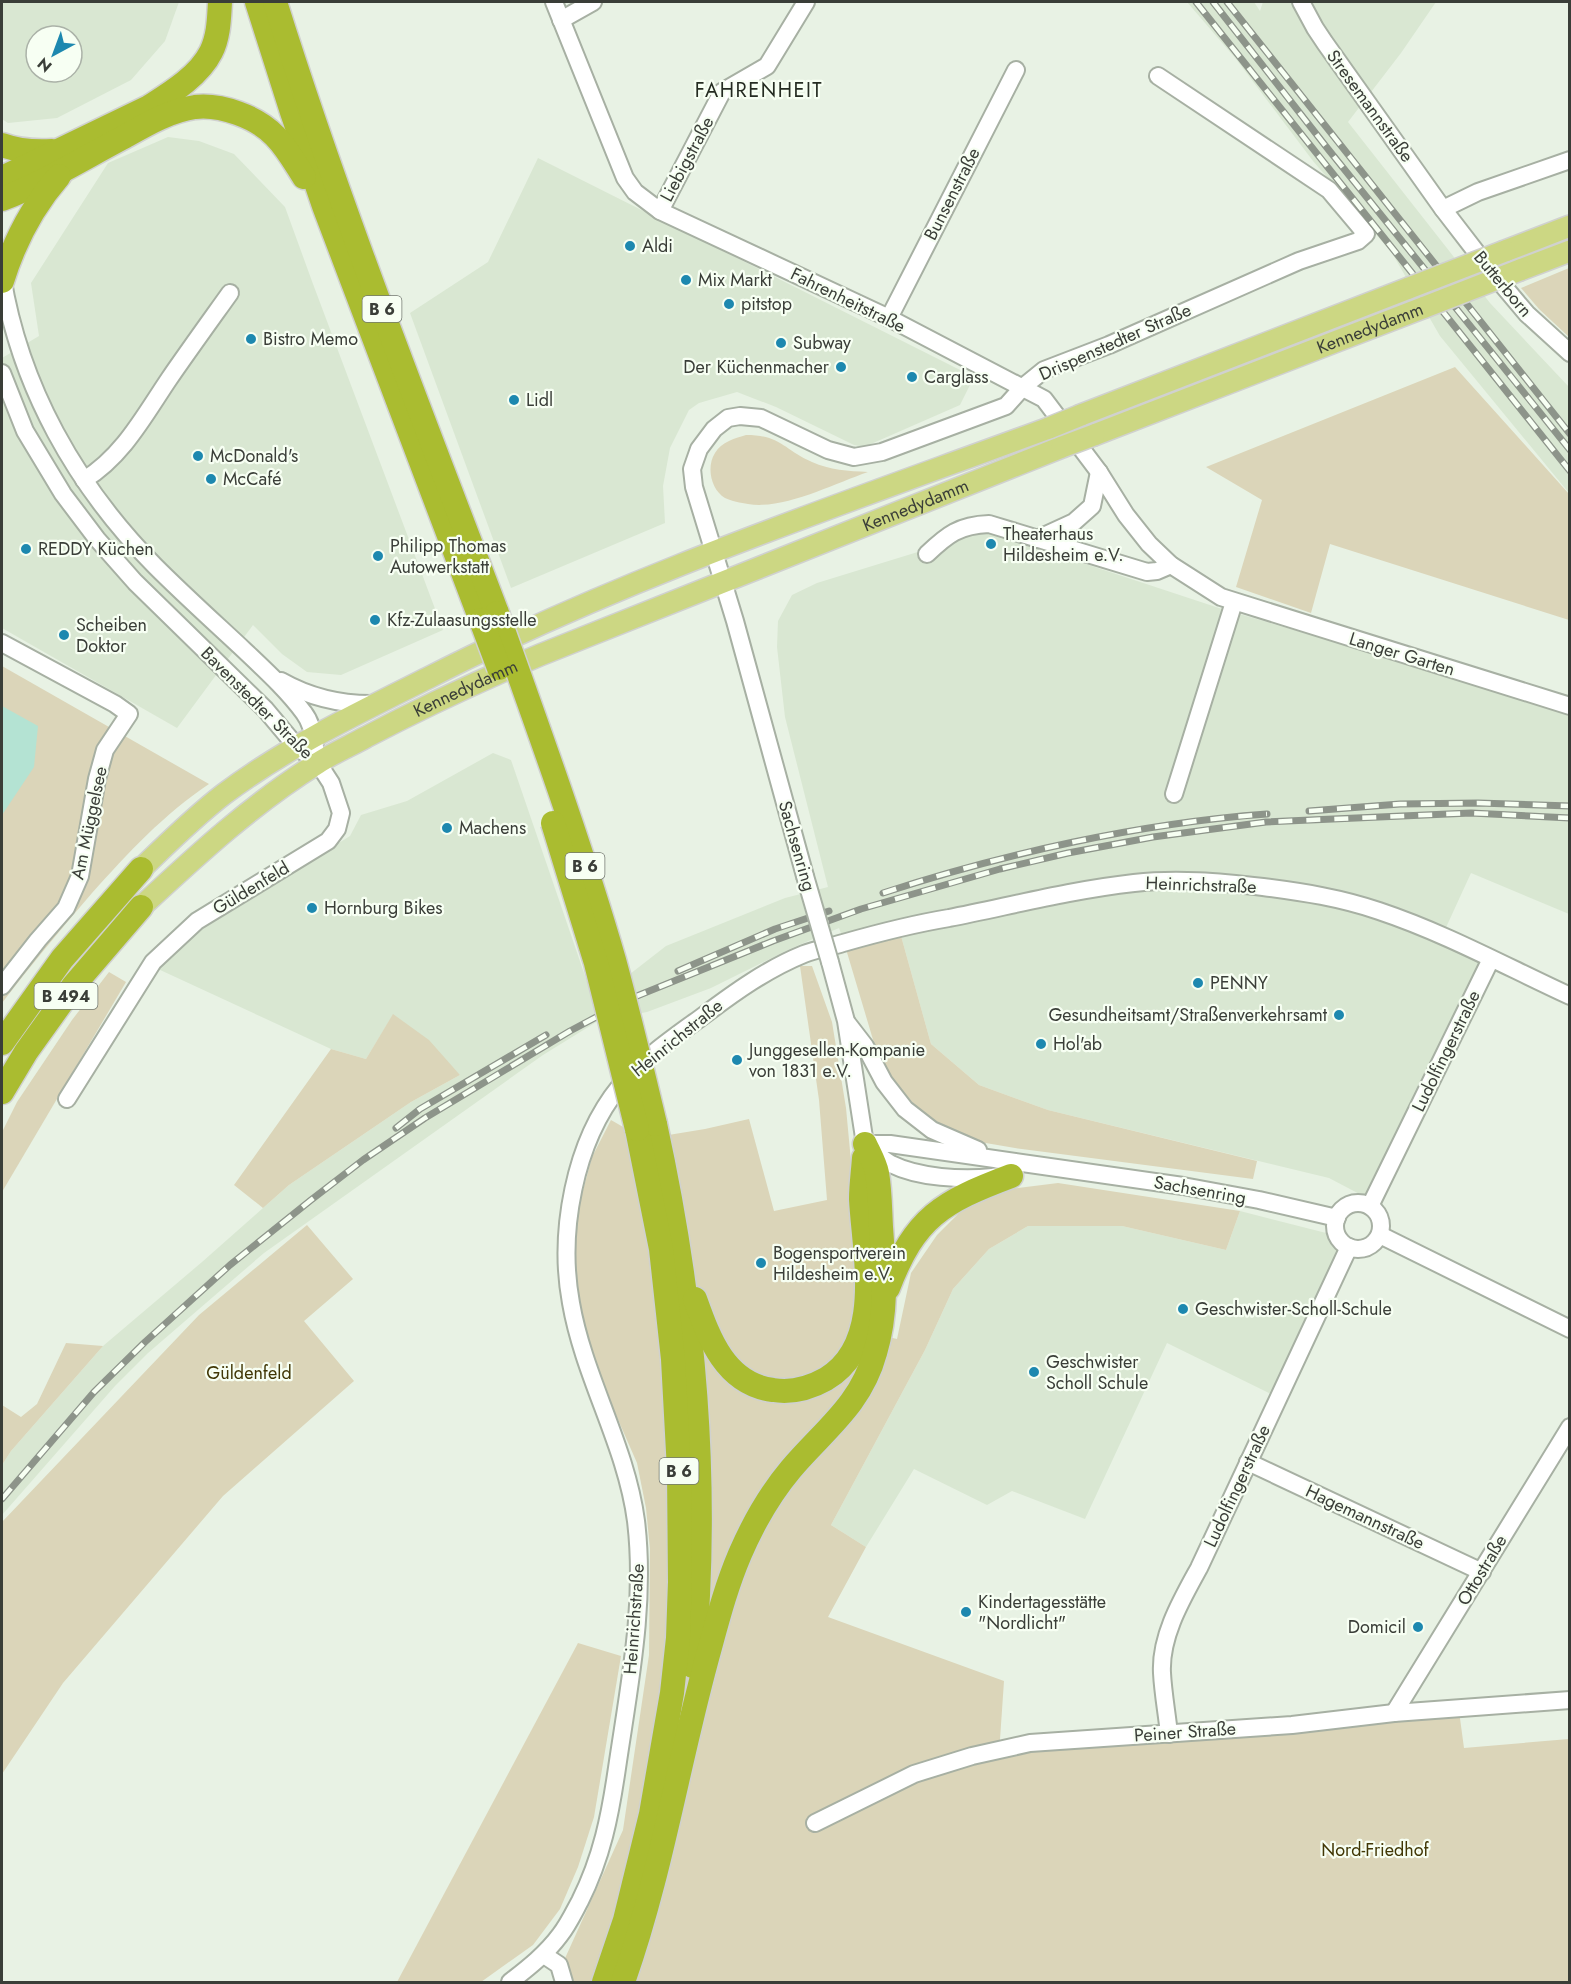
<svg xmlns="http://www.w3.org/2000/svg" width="1571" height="1984" font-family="Jost,sans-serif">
	<rect width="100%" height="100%" fill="#e8f2e4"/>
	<!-- built -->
	<g fill="#d9e7d2" fill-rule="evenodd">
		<path d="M2,2H179L165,41L131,80L57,118L8,123L2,119ZM36,36H72V72H36Z"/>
		<path d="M1187,2H1254L1260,11L1263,2H1436L1401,53L1348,122L1490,303L1569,387V493L1440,336L1392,253L1313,161L1236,59Z"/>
		<path d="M168,137L199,141L234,154L285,207L313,284L443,630L341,675L307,672L282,654L253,625L177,728L2,628V358L39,336L31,283L108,163Z"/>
		<path d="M538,158L974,377L960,405L864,447L854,445L776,407L737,392L699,403L689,410L670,448L663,486L665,523L511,588L410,313L488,262Z"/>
		<path d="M986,531L1219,608L1308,634L1569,704V914L1471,873L1443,934L1489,954L1369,1199L1329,1178L1048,1110L979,1085L931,1044L898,925L843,939L839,928L792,948L711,988L647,1012L598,1021L543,1055L264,1253L148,1353L115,1386L2,1515V1465L11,1451L103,1346L202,1262L289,1185L411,1102L460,1075L393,1015L366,1059L331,1049L158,969L196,932L350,836L361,815L407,801L493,753L511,760L594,1002L666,946L785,898L828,887L785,717L777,647L778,621L792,595L817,583Z"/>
		<path d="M1240,1211L1334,1235L1343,1250L1273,1395L1167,1343L1085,1519L1012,1491L987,1505L914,1469L866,1547L831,1525L925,1350L953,1289L989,1249L1028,1226H1122L1226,1250Z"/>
	</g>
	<!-- green -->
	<g fill="#dbd5b9">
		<path d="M1569,268V337L1539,309L1521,288Z"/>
		<path d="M1455,367L1569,494V620L1330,544L1311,613L1236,587L1262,500L1206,467Z"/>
		<path d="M746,435C781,435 784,450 812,462C830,470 848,471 868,472C833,484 784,510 748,504C741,503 731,501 725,498C711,490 706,467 715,453C721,442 736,438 746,435Z"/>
		<path d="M2,666L209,784C164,814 128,853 92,893C61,929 31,965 2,1003Z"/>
		<path d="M898,925L931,1044L979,1085L1048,1110L1257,1161L1253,1179L1015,1148L974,1141L950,1131L918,1109L893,1079L874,1043L843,939Z"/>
		<path d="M800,966H812L832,1022L846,1108L855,1204L880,1335L897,1339L911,1273L937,1235L966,1206L1011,1189L1058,1183L1240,1211L1226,1250L1122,1226H1028L989,1249L953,1289L925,1350L831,1525L866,1547L828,1617L1004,1681L999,1754L1031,1746L1459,1711L1464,1748L1569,1739V1982H568L562,1965L623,1830L649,1655L650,1549L646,1508L637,1463L592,1360L581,1320L576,1276V1240L579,1205L592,1157L611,1120L644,1139L705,1129L749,1119L774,1211L827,1200L819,1100Z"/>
		<path d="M109,972L126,982L2,1192V1132L17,1102L72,1020Z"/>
		<path d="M393,1014L429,1040L460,1075L411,1102L289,1185L263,1208L234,1185L331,1049L366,1059Z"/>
		<path d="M307,1225L353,1279L304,1321L354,1381L223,1496L63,1683L2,1774V1522L199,1315Z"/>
		<path d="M66,1343L103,1346L11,1451L2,1465V1405L21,1417L37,1404Z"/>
		<path d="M578,1643L621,1656L594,1817L578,1867L560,1909L533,1945L481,1982H397Z"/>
	</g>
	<!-- water -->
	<path fill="#b4e3d3" d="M2,706L38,726L34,767L2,815Z"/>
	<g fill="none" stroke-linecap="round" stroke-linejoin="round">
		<!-- minor casing -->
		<g stroke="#a7b0a3" stroke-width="20">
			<g id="minor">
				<path d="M554,2L625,178L635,192L660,211L889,318L1044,399L1099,472L1126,515L1149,544L1171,565L1221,597L1570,706"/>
				<path d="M1301,2L1315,28L1325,43L1443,209L1490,270L1527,314L1570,353"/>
				<path d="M561,20L593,2"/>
				<path d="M1443,209L1478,192L1570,160"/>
				<path d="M660,211L722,92L767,66L806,2"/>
				<path d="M2,276C20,387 76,486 155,566C184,595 214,622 244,650C265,670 287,690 304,713C311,722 314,736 315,747"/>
				<path d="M889,318L1016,70"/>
				<path d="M2,373L25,431L63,494L97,539L135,582L265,709L296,746L318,763L331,783L341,813L337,829L328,841L197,921L153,962L67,1099"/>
				<path d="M84,480C123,456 144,416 169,379C189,350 210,321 230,293"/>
				<path d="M1037,539L1074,522L1092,506L1099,472"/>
				<path d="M927,554C947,535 959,525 989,524L1147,572L1157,571L1171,565"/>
				<path d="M2,643L115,704L129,714L105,750L97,779L80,876L66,908L38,940L2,986"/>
				<path d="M281,681C311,698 342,705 377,704"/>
				<path d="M1174,794L1234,602"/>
				<path d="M805,876L735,621L694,487L692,469L699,449L714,429L728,418L740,416L761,418L828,450L854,457L882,452L1006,406L1023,387L1044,370L1109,345L1299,261L1358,241L1366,234L1329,190L1158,76"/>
				<path d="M830,962L846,1021L865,1144C873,1151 881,1158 891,1164C919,1178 962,1180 993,1177"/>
				<path d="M848,1024L865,1046L884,1082L905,1109L932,1130L978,1150"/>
				<path d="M865,1144H890L1183,1186L1259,1200L1337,1218"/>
				<circle cx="1358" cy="1226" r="23"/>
				<path d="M1370,1206L1491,959"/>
				<path d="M1380,1235L1570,1329"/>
				<path d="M1248,1462L1482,1572"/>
				<path d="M1394,1713L1570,1427"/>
				<path d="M1169,1734C1167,1714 1163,1693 1162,1673C1160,1636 1182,1599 1199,1568L1349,1247"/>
				<path d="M815,1823L914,1774L972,1756L1030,1743L1292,1725L1394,1713L1570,1700"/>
				<path d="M544,1955L559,1965L564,1982"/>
				<path d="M510,1982C528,1968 546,1954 560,1935C568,1925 574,1912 580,1901C602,1857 610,1816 617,1768C629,1686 646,1604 636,1521C626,1445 584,1378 571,1303C558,1233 574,1142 620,1086C643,1058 674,1037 703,1016C735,992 767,969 804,954C817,949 830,947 843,943C878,933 913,924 949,918C1010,906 1071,890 1134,883C1177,878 1220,882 1263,887C1303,892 1341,898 1379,911C1445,933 1507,967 1570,996"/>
			</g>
		</g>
		<!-- major casing -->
		<g stroke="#d0d1cf" stroke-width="24">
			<g id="major">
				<path d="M1505,251L1570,226"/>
				<path d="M1520,270L1570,251"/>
				<path d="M1081,415L1409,288"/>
				<path id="s1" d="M1094,435L1425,307"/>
				<path d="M141,869C168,843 194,817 224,794C287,747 358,713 428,678C627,576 840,505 1049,428"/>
				<path id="s2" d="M141,907C196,856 253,803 318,763C333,753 350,746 366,737C423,707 481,680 540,655L1062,447"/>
			</g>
		</g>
		<!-- highway casing -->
		<g stroke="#d0d1cf" stroke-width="27">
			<g id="highway">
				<path d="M257,2L292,112L324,206L481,620"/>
				<path d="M275,2C340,209 420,410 497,613"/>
				<path d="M2,145C18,151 34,152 52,151"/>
				<path d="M2,178L149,107C171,93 199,76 211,52C219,36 219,18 220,2"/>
				<path d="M2,199C44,183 84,158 124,137C147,124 169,111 195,107C221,104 257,117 275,136C287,148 295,163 304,177"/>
				<path d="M2,281C14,242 32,207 59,176"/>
				<path d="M2,1043L62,959L141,869"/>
				<path d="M2,1092L26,1052L74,985L141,907"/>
				<path d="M655,1124C694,1301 710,1485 693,1666"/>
				<path d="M888,1288C915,1217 942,1202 1011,1176"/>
				<path d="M695,1299C709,1338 725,1384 773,1390C792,1393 810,1388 826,1379C885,1344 864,1255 861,1199C861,1186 863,1172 864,1158"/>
				<path d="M604,1982L625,1920L651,1814L672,1693L678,1638L680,1582L679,1470L673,1359L661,1249L637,1129"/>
				<path d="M623,1982C660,1878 677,1769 706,1662C716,1626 725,1589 740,1554C753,1524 770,1494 791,1469C824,1430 861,1405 875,1353C888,1309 884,1271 881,1227C880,1209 880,1190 877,1173C875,1163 869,1153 865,1144"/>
			</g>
		</g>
		<!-- minor -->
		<use href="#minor" stroke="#fff" stroke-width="16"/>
		<!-- major -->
		<use href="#major" stroke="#ccd783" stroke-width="21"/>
		<!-- highway -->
		<use href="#highway" stroke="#aabc30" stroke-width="24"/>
		<!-- rail casing -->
		<g stroke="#8d948a" stroke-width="7">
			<g id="rail">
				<path d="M1196,2L1570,471"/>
				<path d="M1213,2L1328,149L1570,450"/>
				<path d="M1227,2L1570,434"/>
				<path d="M1309,811L1400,804L1478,803L1570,806"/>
				<path d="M883,893C1002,854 1141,823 1267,814"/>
				<path d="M678,971L775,929L829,911"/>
				<path d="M396,1128L420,1109L546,1035"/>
				<path d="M2,1499L94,1392L145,1342L230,1265L311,1200L363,1160L425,1118L570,1031L632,998L773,941L861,909L1000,869L1068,853L1153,837L1266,822L1471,813L1570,818"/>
			</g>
		</g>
		<!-- rail -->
		<use href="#rail" stroke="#f7fff3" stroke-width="4.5" stroke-dasharray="14" stroke-linecap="butt"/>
		<!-- minor-bridge casing -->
		<g stroke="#a7b0a3" stroke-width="20" stroke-linecap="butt">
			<path id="minor-bridge" d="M805,876L830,962"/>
		</g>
		<!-- major-bridge casing -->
		<g stroke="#d0d1cf" stroke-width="24" stroke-linecap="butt">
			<g id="major-bridge">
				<path d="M1409,288L1505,251"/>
				<path d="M1425,307L1520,270"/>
				<path d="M1049,428L1081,415"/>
				<path d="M1062,447L1094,435"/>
			</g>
		</g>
		<!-- highway-bridge casing -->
		<g stroke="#d0d1cf" stroke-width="27" stroke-linecap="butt">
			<g id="highway-bridge">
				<path d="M497,613C538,728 580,843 614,960C629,1015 642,1070 655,1124"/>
				<path d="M481,620L499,668"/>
				<path d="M553,823L596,963L637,1129"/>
			</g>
		</g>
		<!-- minor-bridge -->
		<use href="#minor-bridge" stroke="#fff" stroke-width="16"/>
		<!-- major-bridge -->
		<use href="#major-bridge" stroke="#ccd783" stroke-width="21"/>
		<!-- highway-bridge -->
		<use href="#highway-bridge" stroke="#aabc30" stroke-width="24"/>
	</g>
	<!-- markers -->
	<g fill="#1d88af" stroke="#f7fff3" stroke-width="2">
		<circle cx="630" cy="246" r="6"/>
		<circle cx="686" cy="280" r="6"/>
		<circle cx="729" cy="304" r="6"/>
		<circle cx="251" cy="339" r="6"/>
		<circle cx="781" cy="343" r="6"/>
		<circle cx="841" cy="367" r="6"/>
		<circle cx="912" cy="377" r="6"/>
		<circle cx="514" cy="400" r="6"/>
		<circle cx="198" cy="456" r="6"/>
		<circle cx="211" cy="479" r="6"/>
		<circle cx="991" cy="544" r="6"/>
		<circle cx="26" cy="549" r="6"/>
		<circle cx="378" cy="556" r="6"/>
		<circle cx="375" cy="620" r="6"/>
		<circle cx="64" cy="635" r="6"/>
		<circle cx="447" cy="828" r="6"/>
		<circle cx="312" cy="908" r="6"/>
		<circle cx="1198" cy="983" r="6"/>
		<circle cx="1339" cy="1015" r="6"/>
		<circle cx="1041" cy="1044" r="6"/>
		<circle cx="737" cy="1060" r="6"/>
		<circle cx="761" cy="1263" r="6"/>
		<circle cx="1183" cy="1309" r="6"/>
		<circle cx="1034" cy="1372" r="6"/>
		<circle cx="966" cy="1612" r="6"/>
		<circle cx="1418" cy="1627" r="6"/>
	</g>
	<g text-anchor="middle" stroke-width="4.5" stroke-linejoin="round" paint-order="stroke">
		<!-- shield labels -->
		<g fill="#f7fff3" stroke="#737870" stroke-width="1.5">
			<rect x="362.5" y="296" width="39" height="26" rx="4.5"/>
			<rect x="565.5" y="853" width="39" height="26" rx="4.5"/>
			<rect x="34.5" y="983" width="63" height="26" rx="4.5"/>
			<rect x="659.5" y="1458" width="39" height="26" rx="4.5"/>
		</g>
		<g font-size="16" font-weight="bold" fill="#3a3e38">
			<text x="382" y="315">B 6</text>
			<text x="585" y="872">B 6</text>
			<text x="66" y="1002">B 494</text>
			<text x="679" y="1477">B 6</text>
		</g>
		<!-- street labels -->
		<g font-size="18" fill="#3a3e38" stroke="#f7fff3">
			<text transform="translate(1370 106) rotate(54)" y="6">Stresemannstraße</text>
			<text transform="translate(687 159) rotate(-62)" y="6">Liebigstraße</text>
			<text transform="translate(952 194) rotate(-63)" y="6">Bunsenstraße</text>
			<text transform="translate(1503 284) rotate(50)" y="6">Butterborn</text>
			<text transform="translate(848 300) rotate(26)" y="6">Fahrenheitstraße</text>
			<text dy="6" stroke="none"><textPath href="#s1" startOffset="296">Kennedydamm</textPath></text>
			<text transform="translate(1115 342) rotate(-24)" y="6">Drispenstedter Straße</text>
			<text dy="6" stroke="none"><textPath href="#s2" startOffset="880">Kennedydamm</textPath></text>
			<text transform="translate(1402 654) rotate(17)" y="6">Langer Garten</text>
			<text dy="6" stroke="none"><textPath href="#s2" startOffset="394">Kennedydamm</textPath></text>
			<text transform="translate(257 703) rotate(45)" y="6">Bavenstedter Straße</text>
			<text transform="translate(89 823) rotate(-78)" y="6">Am Müggelsee</text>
			<text transform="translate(797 846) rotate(74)" y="6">Sachsenring</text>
			<text transform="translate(1201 885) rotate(2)" y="6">Heinrichstraße</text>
			<text transform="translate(251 888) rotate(-31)" y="6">Güldenfeld</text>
			<text transform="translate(677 1038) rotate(-39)" y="6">Heinrichstraße</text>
			<text transform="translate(1446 1051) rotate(-64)" y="6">Ludolfingerstraße</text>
			<text transform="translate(1200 1190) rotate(10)" y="6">Sachsenring</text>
			<text transform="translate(1237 1486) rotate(-65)" y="6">Ludolfingerstraße</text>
			<text transform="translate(1365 1517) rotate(25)" y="6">Hagemannstraße</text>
			<text transform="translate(1482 1570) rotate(-59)" y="6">Ottostraße</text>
			<text transform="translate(634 1619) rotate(-86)" y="6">Heinrichstraße</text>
			<text transform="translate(1185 1732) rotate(-4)" y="6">Peiner Straße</text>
		</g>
		<!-- poi labels -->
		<g font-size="18" fill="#3a3e38" stroke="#f7fff3" text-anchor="start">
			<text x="642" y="252">Aldi</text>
			<text x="698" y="286">Mix Markt</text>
			<text x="741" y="310">pitstop</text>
			<text x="263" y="345">Bistro Memo</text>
			<text x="793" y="349">Subway</text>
			<text x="829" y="373" text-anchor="end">Der Küchenmacher</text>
			<text x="924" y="383">Carglass</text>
			<text x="526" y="406">Lidl</text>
			<text x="210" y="462">McDonald's</text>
			<text x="223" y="485">McCafé</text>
			<text x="1003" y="540">Theaterhaus<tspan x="1003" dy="21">Hildesheim e.V.</tspan></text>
			<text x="390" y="552">Philipp Thomas<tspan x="390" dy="21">Autowerkstatt</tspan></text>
			<text x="38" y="555">REDDY Küchen</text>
			<text x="387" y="626">Kfz-Zulaasungsstelle</text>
			<text x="76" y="631">Scheiben<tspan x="76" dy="21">Doktor</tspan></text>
			<text x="459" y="834">Machens</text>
			<text x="324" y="914">Hornburg Bikes</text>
			<text x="1210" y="989">PENNY</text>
			<text x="1327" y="1021" text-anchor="end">Gesundheitsamt/Straßenverkehrsamt</text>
			<text x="1053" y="1050">Hol'ab</text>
			<text x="749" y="1056">Junggesellen-Kompanie<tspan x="749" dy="21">von 1831 e.V.</tspan></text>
			<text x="773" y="1259">Bogensportverein<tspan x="773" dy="21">Hildesheim e.V.</tspan></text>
			<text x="1195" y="1315">Geschwister-Scholl-Schule</text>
			<text x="1046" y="1368">Geschwister<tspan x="1046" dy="21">Scholl Schule</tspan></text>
			<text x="978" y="1608">Kindertagesstätte<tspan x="978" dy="21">"Nordlicht"</tspan></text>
			<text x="1406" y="1633" text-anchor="end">Domicil</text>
		</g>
		<!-- park labels -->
		<g font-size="18" fill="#413705" stroke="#f7fff3">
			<text x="249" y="1379">Güldenfeld</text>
			<text x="1375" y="1856">Nord-Friedhof</text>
		</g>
		<!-- neighbourhood labels -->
		<g font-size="20" letter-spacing="1.5" fill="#252c22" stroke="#f7fff3">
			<text x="759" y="97">FAHRENHEIT</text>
		</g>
	</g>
	<!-- border -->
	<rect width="1571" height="1984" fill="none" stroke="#3a3e38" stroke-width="6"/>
	<!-- north arrow -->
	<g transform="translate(54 54) rotate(221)"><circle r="28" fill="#f7fff3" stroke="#abb2a8" stroke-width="1.5"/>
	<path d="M0-4.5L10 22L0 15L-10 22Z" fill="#1d88af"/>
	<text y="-9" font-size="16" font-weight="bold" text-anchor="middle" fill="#3a3e38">N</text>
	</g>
</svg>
